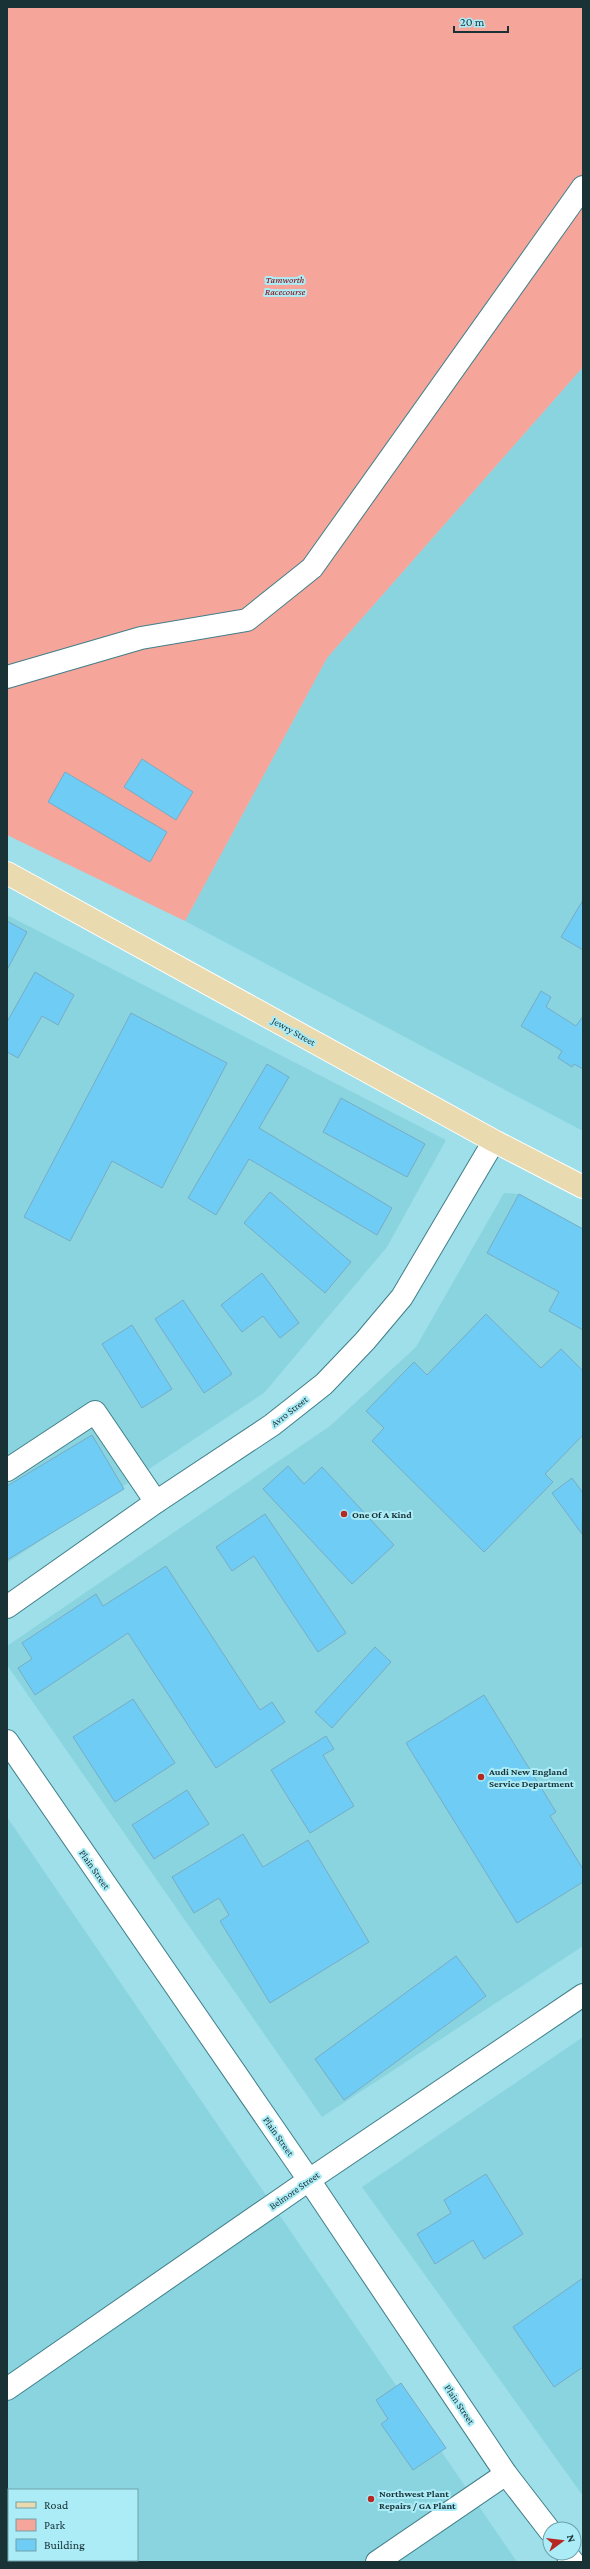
<svg xmlns="http://www.w3.org/2000/svg" width="590" height="2569" font-family="'Crimson Pro',serif">
	<rect width="100%" height="100%" fill="#9edfe9"/>
	<!-- built -->
	<g fill="#8ad4e0" fill-rule="evenodd">
		<path d="M583,367V1131L185,921L327,658Z"/>
		<path d="M7,915L446,1140L387,1247L264,1393L7,1563Z"/>
		<path d="M504,1193L519,1194L583,1229V1946L322,2117L7,1665V1646L330,1426L416,1347Z"/>
		<path d="M7,1817L517,2562H7ZM9,2490H137V2560H9Z"/>
		<path d="M583,2037V2496L362,2187Z"/>
	</g>
	<!-- green -->
	<path fill="#f5a59a" d="M7,7H583V367L327,658L185,921L7,835Z"/>
	<!-- building -->
	<g fill="#6fccf4" stroke="#77acc5">
		<path d="M142,759L193,792L176,820L124,787Z"/>
		<path d="M65,772L167,832L150,862L48,802Z"/>
		<path d="M583,900V950L561,937Z"/>
		<path d="M7,921L27,932L7,970Z"/>
		<path d="M35,972L74,995L58,1025L42,1016L18,1058L7,1052V1022Z"/>
		<path d="M541,991L551,997L546,1007L576,1026L583,1016V1069L574,1064L572,1067L558,1058L562,1051L521,1026Z"/>
		<path d="M131,1013L227,1063L162,1188L112,1161L70,1241L24,1217Z"/>
		<path d="M267,1064L289,1077L259,1128L392,1208L377,1235L249,1159L216,1215L188,1198Z"/>
		<path d="M341,1098L425,1144L407,1177L323,1132Z"/>
		<path d="M270,1192L351,1262L325,1293L244,1223Z"/>
		<path d="M519,1194L583,1229V1330L549,1311L559,1292L487,1253Z"/>
		<path d="M262,1273L299,1323L280,1338L263,1316L242,1332L221,1305Z"/>
		<path d="M183,1300L232,1374L204,1393L155,1319Z"/>
		<path d="M486,1314L541,1368L561,1349L583,1371V1435L545,1474L553,1482L484,1552L372,1441L384,1428L366,1411L414,1362L427,1375Z"/>
		<path d="M132,1325L172,1389L142,1408L102,1344Z"/>
		<path d="M92,1435L124,1489L7,1560V1486Z"/>
		<path d="M288,1466L304,1484L322,1467L394,1545L352,1584L263,1489Z"/>
		<path d="M572,1478L583,1493L582,1534L552,1493Z"/>
		<path d="M265,1514L346,1633L318,1652L254,1556L232,1571L216,1547Z"/>
		<path d="M166,1566L260,1710L272,1702L285,1722L216,1768L128,1633L35,1695L18,1668L32,1659L22,1643L96,1594L103,1606Z"/>
		<path d="M375,1647L391,1662L332,1728L315,1712Z"/>
		<path d="M484,1695L556,1812L550,1816L583,1869V1882L517,1923L406,1743Z"/>
		<path d="M133,1699L175,1763L115,1802L73,1737Z"/>
		<path d="M326,1736L334,1749L323,1755L354,1806L310,1833L271,1770Z"/>
		<path d="M187,1790L209,1824L154,1859L132,1825Z"/>
		<path d="M243,1834L263,1867L308,1840L369,1942L270,2003L220,1921L229,1915L219,1898L194,1913L172,1877Z"/>
		<path d="M456,1956L486,1996L344,2100L315,2059Z"/>
		<path d="M486,2174L523,2234L484,2259L473,2240L435,2264L417,2234L451,2213L444,2200Z"/>
		<path d="M583,2278V2367L554,2387L513,2327Z"/>
		<path d="M401,2383L446,2448L413,2470L381,2424L388,2419L376,2400Z"/>
	</g>
	<g fill="none" stroke-linecap="round" stroke-linejoin="round">
		<!-- minor casing -->
		<g stroke="#407f89" stroke-width="24">
			<g id="minor">
				<path d="M7,677L141,638L247,620L312,568L583,187"/>
				<path d="M7,1470L95,1412L156,1502"/>
				<path d="M7,1607L156,1502L272,1425L324,1384L365,1341L402,1297L494,1141"/>
				<path d="M7,1741L309,2180L506,2474L550,2531"/>
				<path d="M7,2389L309,2180L583,1995"/>
				<path d="M566,2553L573,2562"/>
				<path d="M377,2562L506,2474"/>
			</g>
		</g>
		<!-- major casing -->
		<g stroke="#fff" stroke-width="24">
			<path id="major" d="M7,873L494,1141L583,1187"/>
		</g>
		<!-- minor -->
		<use href="#minor" stroke="#fff" stroke-width="22"/>
		<!-- major -->
		<use href="#major" stroke="#eadaaf" stroke-width="22"/>
	</g>
	<!-- markers -->
	<g fill="#b72820" stroke="#abecf7" stroke-width="1.5">
		<circle cx="344" cy="1514" r="4"/>
		<circle cx="481" cy="1777" r="4"/>
		<circle cx="371" cy="2499" r="4"/>
	</g>
	<g text-anchor="middle" stroke-width="4" stroke-linejoin="round" paint-order="stroke">
		<!-- park labels -->
		<g font-size="10" font-style="italic" fill="#880003" stroke="#abecf7">
			<text x="285" y="283">Tamworth<tspan x="285" dy="12">Racecourse</tspan></text>
		</g>
		<!-- street labels -->
		<g font-size="10" fill="#183236" stroke="#abecf7">
			<text transform="translate(294 1031) rotate(29)" y="4">Jewry Street</text>
			<text transform="translate(289 1411) rotate(-38)" y="4">Avro Street</text>
			<text transform="translate(95 1869) rotate(55)" y="4">Plain Street</text>
			<text transform="translate(279 2136) rotate(55)" y="4">Plain Street</text>
			<text transform="translate(294 2190) rotate(-35)" y="4">Belmore Street</text>
			<text transform="translate(460 2404) rotate(56)" y="4">Plain Street</text>
		</g>
		<!-- poi labels -->
		<g font-size="10" font-weight="bold" fill="#183236" stroke="#abecf7" text-anchor="start">
			<text x="352" y="1518">One Of A Kind</text>
			<text x="489" y="1775">Audi New England<tspan x="489" dy="12">Service Department</tspan></text>
			<text x="379" y="2497">Northwest Plant<tspan x="379" dy="12">Repairs / GA Plant</tspan></text>
		</g>
	</g>
	<!-- border -->
	<rect width="590" height="2569" fill="none" stroke="#183236" stroke-width="16"/>
	<!-- legend -->
	<rect x="8" y="2489" width="130" height="72" fill="#abecf7" stroke="#70a2aa"/>
	<rect x="16" y="2502" width="20" height="6" fill="#eadaaf" stroke="#70a2aa"/>
	<text x="44" y="2509" font-size="12" fill="#183236">Road</text>
	<rect x="16" y="2519" width="20" height="12" fill="#f5a59a" stroke="#70a2aa"/>
	<text x="44" y="2529" font-size="12" fill="#183236">Park</text>
	<rect x="16" y="2539" width="20" height="12" fill="#6fccf4" stroke="#70a2aa"/>
	<text x="44" y="2549" font-size="12" fill="#183236">Building</text>
	<!-- north arrow -->
	<g transform="translate(562 2541) rotate(75)"><circle r="19" fill="#abecf7" stroke="#70a2aa"/>
	<path d="M0-3L7 15L0 10L-7 15Z" fill="#b72820"/>
	<text y="-6" font-size="11" font-weight="bold" text-anchor="middle" fill="#183236">N</text>
	</g>
	<!-- scale -->
	<path d="M454 26v6h54v-6" fill="none" stroke="#183236" stroke-width="2"/>
	<text x="460" y="26" font-size="12" fill="#183236" stroke="#abecf7" stroke-width="3" paint-order="stroke">20 m</text>
</svg>
